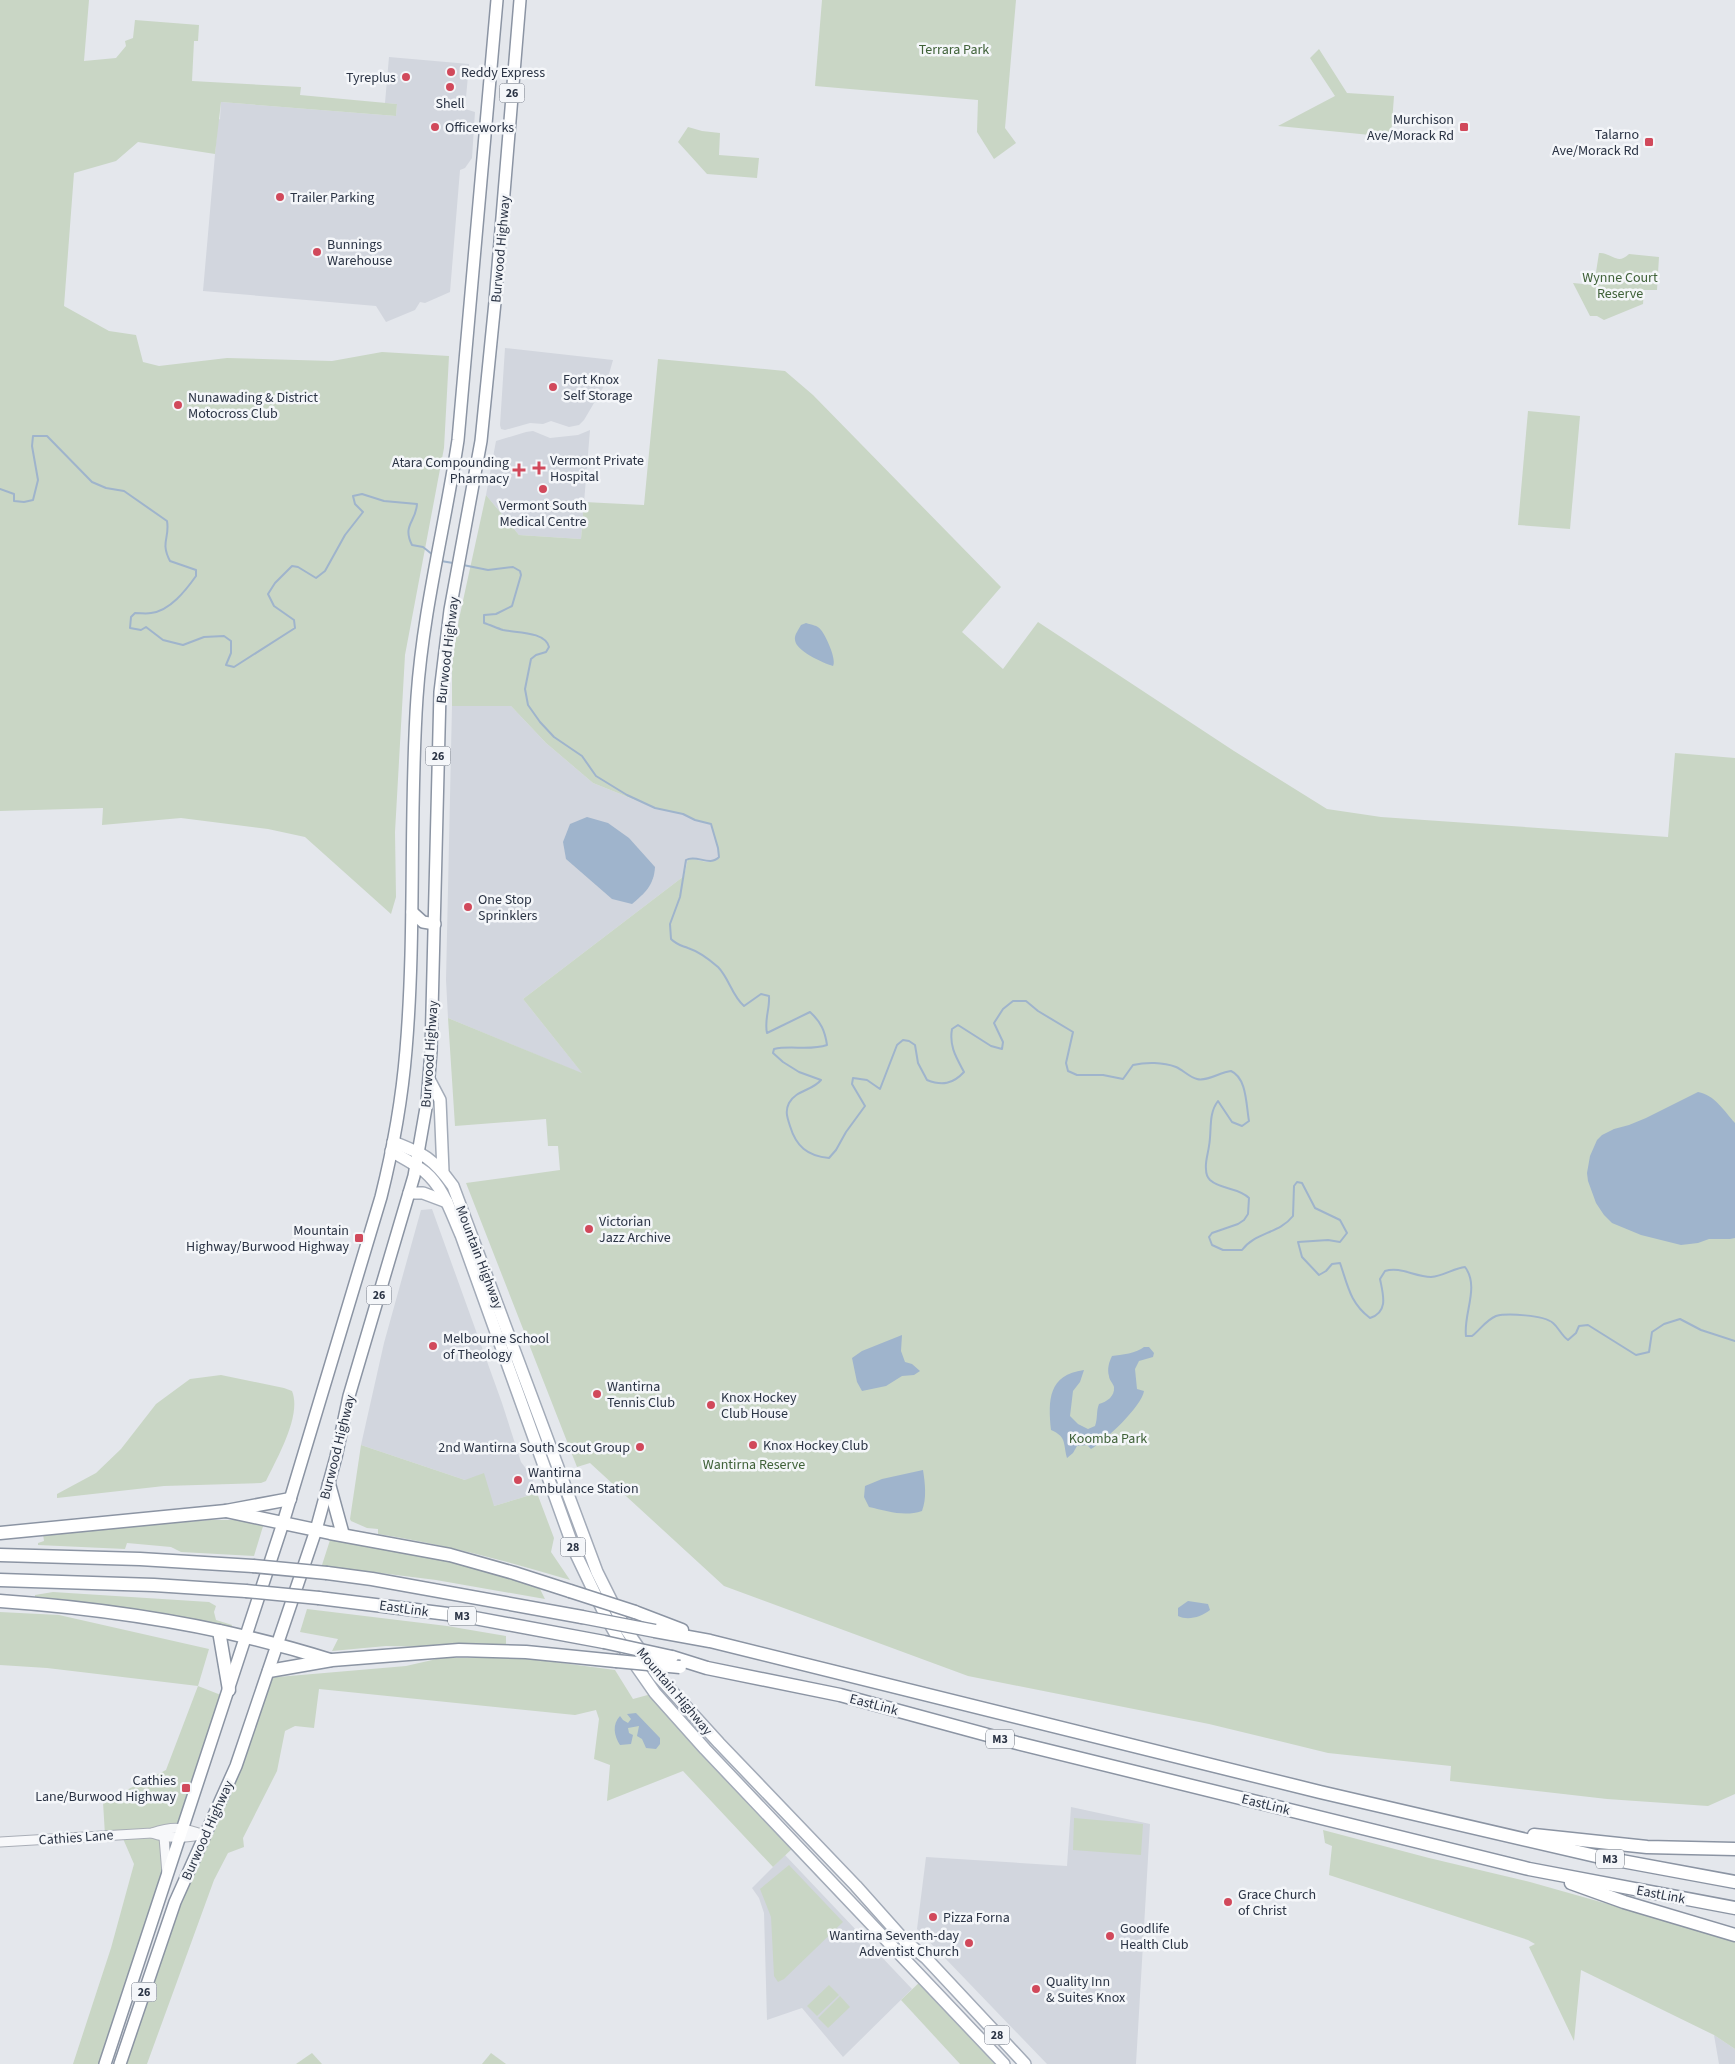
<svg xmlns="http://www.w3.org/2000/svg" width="1735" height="2064" font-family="'Source Sans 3',sans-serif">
	<rect width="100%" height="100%" fill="#e4e7ec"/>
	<!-- built -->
	<g fill="#d2d6de">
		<path d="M389,57L469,64L465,109L475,112L472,158L465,168L460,170L450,292L425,303L420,302L415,310L386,322L376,306L203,291L218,120L220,119L221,102L396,116L397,104L385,103Z"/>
		<path d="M505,348L613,360L607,381L584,420L579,425L569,427L551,421L543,424L530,423L505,430L501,429L500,425Z"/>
		<path d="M590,430L581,539L519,535L486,495L496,441L526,432L533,431L550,438L578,435Z"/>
		<path d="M452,706H511L546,743L593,783L655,808L683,814L695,820L708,822L712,827L718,848L719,857L717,860L707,862L688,858L684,876L523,999L583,1074L448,1018L446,980Z"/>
		<path d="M432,1209L502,1403L521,1462L531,1475L537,1493L494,1506L465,1480L361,1445L384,1343L421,1210Z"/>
		<path d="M1071,1807L1150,1824L1136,2064H1047L917,1929L926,1857L1067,1866Z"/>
		<path d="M785,1855L912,1989L843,2057L802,2008L767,2020L764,1913L759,1898L752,1888Z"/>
		<path d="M1714,2035L1735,2049V2064H1719Z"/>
	</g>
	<!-- green -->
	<g fill="#c9d6c5">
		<path d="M0,0H89L84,61L116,58L126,46L125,41L133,38L135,20L199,25L198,41H194L192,81L301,87L300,95L397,104L396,116L221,102L215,154L138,142L116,161L74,173L64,306L109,331L136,335L143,362L159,366L227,358L332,361L382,352L449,356L444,448L405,655L395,832L396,897L391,914L305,837L268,829L181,818L102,825L103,808L0,811Z"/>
		<path d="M822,0H1016L1005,128L1016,143L994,159L977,132L978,100L815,86Z"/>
		<path d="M1319,49L1347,93L1394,96L1391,137L1278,126L1335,96L1310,58Z"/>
		<path d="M688,127L702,131L720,133L719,155L759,158L757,178L707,174L678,142Z"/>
		<path d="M1599,253C1611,252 1617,266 1629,254L1659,257L1657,290H1644L1643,304L1604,320L1597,316H1590L1573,283L1594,285Z"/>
		<path d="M658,359L785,371L813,395L1001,587L962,632L1003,669L1038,622L1234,751L1327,809L1381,817L1668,837L1675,753L1735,758V1794L1708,1806L1607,1799L1450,1781L1451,1766L1328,1753L1209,1724L968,1676L724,1586L590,1463L577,1467L466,1183L560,1170L558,1146H548L546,1119L455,1126L448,1018L582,1073L523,999L684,876L688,858L707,862L717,860L719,857L718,848L711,824L695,820L683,814L655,808L593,783L546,743L511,706H452V663L459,619L486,495L519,535L581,539L584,502L644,505Z"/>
		<path d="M1528,411L1580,416L1570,529L1518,525Z"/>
		<path d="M221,1375L284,1388L292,1391C302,1415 277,1458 266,1481L261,1483L164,1486L57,1498V1494L96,1473L121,1449L156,1404L190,1379Z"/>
		<path d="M361,1445L465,1480L484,1473L494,1506L537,1493L554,1538L551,1552L570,1580C507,1561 443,1544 378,1534V1529L367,1528L351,1521L350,1519Z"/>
		<path d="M210,1520H247L264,1523L254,1556L181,1552L171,1547L127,1543L125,1549L38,1545V1543L44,1541L43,1534Z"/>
		<path d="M331,1537L442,1557L537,1583L545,1599L436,1580L325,1566L322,1565Z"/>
		<path d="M53,1592L209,1602L216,1606L214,1612L216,1620L232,1625L231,1628L156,1613L35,1599V1595Z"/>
		<path d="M307,1609L447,1626L506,1636V1648L386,1646L332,1651L338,1639L300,1632Z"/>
		<path d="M0,1612L59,1615L209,1649L198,1686L226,1697L183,1828L164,1837L167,1876L105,2064H73L111,1948L134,1864L121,1834L105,1835L103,1802L166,1770L198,1686L47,1668L0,1665Z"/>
		<path d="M441,1658H524L615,1670L633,1699L655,1693L796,1845L773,1867L683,1771L607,1801L610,1765L594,1759L599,1719L596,1710L575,1715L319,1689L314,1728L295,1726L285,1731L277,1771L243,1838L244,1847L228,1853L214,1880L147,2064H120L168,1921L266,1678L406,1666Z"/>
		<path d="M1074,1818L1143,1824L1141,1855L1073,1850Z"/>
		<path d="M1323,1830L1429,1858L1530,1882L1735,1940V2049L1714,2035L1581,1970L1574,2041L1529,1947L1535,1944L1528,1940L1329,1875L1332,1846L1325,1843Z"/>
		<path d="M789,1865L843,1922L784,1979L778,1982L774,1976L771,1917L760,1889Z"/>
		<path d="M923,1979L1004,2064H960L901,2000Z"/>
		<path d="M829,1985L839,1995L817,2016L807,2006Z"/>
		<path d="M840,1996L850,2007L828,2028L818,2018Z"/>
		<path d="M312,2053L322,2064H296Z"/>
		<path d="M491,2053L506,2064H482Z"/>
	</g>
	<!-- water -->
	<g fill="#9fb4cc">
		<path d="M806,623C812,625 817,625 821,630C826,636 837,660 833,666C823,663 796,651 795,640C794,635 799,629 801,625Z"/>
		<path d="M587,817L608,823L629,838L655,867C654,885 645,893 632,904L612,899L566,859L563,842L570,824Z"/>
		<path d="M1698,1092C1715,1095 1724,1111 1735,1123V1238L1730,1239H1709L1698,1243L1681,1245L1641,1235L1612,1223L1604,1215L1596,1203L1588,1181L1587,1173L1590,1156L1597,1140L1602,1135L1614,1129L1629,1125L1646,1118Z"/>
		<path d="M902,1335L901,1351L905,1362L912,1364L920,1371L914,1375L902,1376L886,1386L862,1391L857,1382L852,1358L862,1351Z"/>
		<path d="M1144,1347H1149L1154,1353L1153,1357L1139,1361L1135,1369L1137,1389L1144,1391C1142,1406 1105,1441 1091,1449L1087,1445L1077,1446L1073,1453L1067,1458C1063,1443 1067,1437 1051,1430C1048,1400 1048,1375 1084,1370L1080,1382L1073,1391L1070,1416L1078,1424L1088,1429L1095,1426C1098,1418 1096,1411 1099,1404C1107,1402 1115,1396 1114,1387C1113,1383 1109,1380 1109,1376C1107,1369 1109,1362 1112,1356C1121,1355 1137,1353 1144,1347Z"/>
		<path d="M923,1470C925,1483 927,1498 922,1511C904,1517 887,1511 869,1507L864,1497L865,1486L882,1479Z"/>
		<path d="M1188,1601L1208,1604L1210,1610C1201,1617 1188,1621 1178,1616V1608Z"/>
		<path d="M636,1713L660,1738V1744L656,1749L646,1748L642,1739L637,1736L639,1726L628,1728L629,1733L633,1735L631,1744L620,1745C614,1736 612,1724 620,1716L623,1720L628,1723L631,1719L627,1714Z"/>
	</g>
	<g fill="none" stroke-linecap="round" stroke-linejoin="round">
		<!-- stream -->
		<g stroke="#9fb4cc" stroke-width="2">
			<path d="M0,489L14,494V501L24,502L33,500L38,480L32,446L33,436H47L92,482L106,488L124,491L167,521C170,538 160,542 170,561L196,570V576C186,590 170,611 151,613C146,614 141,613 135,613L131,617L130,628L141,630L146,627L163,640L183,645L204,637L224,636L231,641V653L226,665L234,667L295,628L294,620L274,606L268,594L275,583L292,566L298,567L316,578L325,571L345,535L363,512L355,504L353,496L362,494L384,501L417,504C416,522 402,525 412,545L423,547L433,555"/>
			<path d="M441,561L453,563"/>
			<path d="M463,565L488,570L513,567L520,571L521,575L512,606L496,614L484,615V623C490,625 497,628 503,630C516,633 545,631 549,647L546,652L536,655L531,659L525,689L528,705L540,722L554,737L582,756L596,776L627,795L655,808L683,814L695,820L711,824L718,848L719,857C710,867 696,854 686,860L680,897L670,924L671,939C677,945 680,945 688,948C697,951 710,960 718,967C729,978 732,996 744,1006L761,994L769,996C770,1009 764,1020 767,1033L810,1012C821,1022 825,1031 827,1045C810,1051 791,1045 774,1049L773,1053L783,1062L799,1072L821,1080C812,1091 796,1090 789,1103C785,1111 787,1117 790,1126C796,1146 807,1156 829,1158L836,1150L846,1132L865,1106L852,1084L853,1078L867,1080L880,1089L897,1045L903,1040L909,1041L915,1045L918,1063L927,1080C942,1086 953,1084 964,1072C956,1057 949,1046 952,1029L958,1025L991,1046L1002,1049L1003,1042L994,1023L1003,1009L1013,1001H1026L1038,1011L1073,1032L1066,1063L1068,1071L1077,1075H1103L1123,1079L1133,1065C1146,1062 1163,1062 1176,1067C1183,1070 1189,1077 1197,1079C1207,1082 1220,1072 1231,1071C1247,1078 1246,1105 1249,1121L1242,1126L1232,1122L1218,1101C1208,1114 1212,1130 1209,1146C1208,1154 1205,1162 1206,1169C1206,1174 1207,1177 1210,1180C1221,1190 1238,1187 1249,1198L1248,1214L1244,1220L1238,1224L1212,1233L1209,1237L1212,1245L1223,1250H1242C1255,1232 1279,1234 1293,1216L1294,1186L1297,1182L1302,1183L1315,1208L1340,1220L1347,1233L1340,1242L1328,1240L1298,1242L1302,1257L1319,1275L1326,1271L1332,1264L1340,1263C1348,1286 1350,1303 1370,1318C1389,1312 1383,1294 1380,1279L1385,1271C1400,1266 1415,1277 1431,1277C1444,1276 1454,1268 1465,1267C1480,1287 1463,1314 1466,1336H1472C1480,1330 1486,1320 1496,1316C1507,1313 1544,1315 1553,1323C1559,1328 1561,1335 1568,1340L1576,1333L1579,1326L1588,1325L1636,1355L1649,1352L1652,1332L1664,1324L1680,1319L1701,1330L1735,1341"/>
		</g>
		<!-- tertiary casing -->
		<g stroke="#a9aeb7" stroke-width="11">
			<g id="tertiary">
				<path d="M152,1833C169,1839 183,1838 201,1835"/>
				<path d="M164,1837L167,1874"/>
				<path d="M0,1842L152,1833C173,1826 183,1827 204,1835"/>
			</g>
		</g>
		<!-- primary casing -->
		<g stroke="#a3abb8" stroke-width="14">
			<g id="primary">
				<path d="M429,1079L440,1100L443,1172"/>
				<path d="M393,1142C424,1154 433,1158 453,1186L597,1572L625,1628L658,1676L719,1743L856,1886L905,1941L926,1958L1025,2064"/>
				<path d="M391,1151C403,1158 415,1164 425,1172C444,1188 451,1213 461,1235L575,1552L606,1617L623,1647L655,1693L705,1749L1004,2064"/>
				<path d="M409,1193H423L447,1202"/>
			</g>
		</g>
		<!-- trunk casing -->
		<g stroke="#8b94a3" stroke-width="14">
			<g id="trunk">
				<path d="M412,912L423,922L435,924"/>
				<path d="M105,2064L283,1523L381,1197C393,1149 402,1099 406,1050C416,932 409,814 417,697C423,610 445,526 458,440L497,0"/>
				<path d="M120,2064L175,1902L236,1766L316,1530L336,1457L349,1396L414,1176L427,1102L431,1051L440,692L450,610L481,441L495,302L520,0"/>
			</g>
		</g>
		<!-- motorway casing -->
		<g stroke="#8b94a3" stroke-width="15">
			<g id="motorway">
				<path d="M329,1484L343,1535"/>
				<path d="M226,1511L330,1533L450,1555L514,1573L570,1591"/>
				<path d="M0,1533L226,1511L290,1499"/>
				<path d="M0,1555L140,1559L253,1566"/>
				<path d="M327,1573L372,1579L582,1617"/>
				<path d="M0,1580L154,1585L246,1591"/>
				<path d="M319,1598L464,1616L604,1642"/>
				<path d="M0,1601C112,1609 223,1626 330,1660"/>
				<path d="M635,1612L682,1630"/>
				<path d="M219,1631L229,1690"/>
				<path d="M655,1631L710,1641L1320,1792L1600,1857L1735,1882"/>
				<path d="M672,1657L707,1668L840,1695L1017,1743L1529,1869L1735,1908"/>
				<path d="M269,1671L332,1660L459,1650L526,1652L616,1661"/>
				<path d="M1534,1835L1647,1847L1735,1849"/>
				<path d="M1571,1883L1624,1902L1735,1935"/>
			</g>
		</g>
		<!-- tertiary -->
		<use href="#tertiary" stroke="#f7f8fa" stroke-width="9"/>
		<!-- primary -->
		<use href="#primary" stroke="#fff" stroke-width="11"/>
		<!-- trunk -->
		<use href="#trunk" stroke="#fff" stroke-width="11"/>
		<!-- motorway -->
		<use href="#motorway" stroke="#fff" stroke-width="12"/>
		<!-- motorway-bridge casing -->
		<g stroke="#8b94a3" stroke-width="15" stroke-linecap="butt">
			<g id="motorway-bridge">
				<path d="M253,1566L327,1573"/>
				<path d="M246,1591L319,1598"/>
				<path d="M570,1591L635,1612"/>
				<path d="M582,1617L655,1631"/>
				<path d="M604,1642L672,1657"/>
				<path d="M616,1661L680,1667"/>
			</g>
		</g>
		<!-- motorway-bridge -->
		<use href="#motorway-bridge" stroke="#fff" stroke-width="12"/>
	</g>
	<!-- markers -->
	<g fill="#d1495b" stroke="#f4f6f9" stroke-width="2">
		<circle cx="451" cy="72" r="5"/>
		<circle cx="406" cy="77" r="5"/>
		<circle cx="450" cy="87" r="5"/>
		<circle cx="435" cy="127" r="5"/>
		<rect x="1459" y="122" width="10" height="10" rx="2.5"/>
		<rect x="1644" y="137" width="10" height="10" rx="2.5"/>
		<circle cx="280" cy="197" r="5"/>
		<circle cx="317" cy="252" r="5"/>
		<circle cx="553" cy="387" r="5"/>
		<circle cx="178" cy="405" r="5"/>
		<path d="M536.5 460.5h5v5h5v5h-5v5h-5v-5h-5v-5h5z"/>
		<path d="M516.5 462.5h5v5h5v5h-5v5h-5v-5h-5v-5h5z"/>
		<circle cx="543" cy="489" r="5"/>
		<circle cx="468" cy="907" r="5"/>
		<circle cx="589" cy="1229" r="5"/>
		<rect x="354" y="1233" width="10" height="10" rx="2.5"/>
		<circle cx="433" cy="1346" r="5"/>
		<circle cx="597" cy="1394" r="5"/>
		<circle cx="711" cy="1405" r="5"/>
		<circle cx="753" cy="1445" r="5"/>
		<circle cx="640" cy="1447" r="5"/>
		<circle cx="518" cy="1480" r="5"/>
		<rect x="181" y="1783" width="10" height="10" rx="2.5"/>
		<circle cx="1228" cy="1902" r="5"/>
		<circle cx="933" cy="1917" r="5"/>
		<circle cx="1110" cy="1936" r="5"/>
		<circle cx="969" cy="1943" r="5"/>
		<circle cx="1036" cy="1989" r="5"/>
	</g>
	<g text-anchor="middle" stroke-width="5" stroke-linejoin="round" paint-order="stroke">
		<!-- shield labels -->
		<g fill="#f4f6f9" stroke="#676e7b" stroke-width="1">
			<rect x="499.5" y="83.5" width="25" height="19" rx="4"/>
			<rect x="425.5" y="746.5" width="25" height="19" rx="4"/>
			<rect x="366.5" y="1285.5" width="25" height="19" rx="4"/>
			<rect x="560.5" y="1537.5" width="25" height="19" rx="4"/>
			<rect x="448" y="1606.5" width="28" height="19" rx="4"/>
			<rect x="986" y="1729.5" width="28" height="19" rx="4"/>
			<rect x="1596" y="1849.5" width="28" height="19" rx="4"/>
			<rect x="131.5" y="1982.5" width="25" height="19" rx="4"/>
			<rect x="984.5" y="2025.5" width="25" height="19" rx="4"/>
		</g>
		<g font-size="12" font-weight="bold" fill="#2b3445">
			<text x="512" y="97">26</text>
			<text x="438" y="760">26</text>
			<text x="379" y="1299">26</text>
			<text x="573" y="1551">28</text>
			<text x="462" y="1620">M3</text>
			<text x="1000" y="1743">M3</text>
			<text x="1610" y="1863">M3</text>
			<text x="144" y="1996">26</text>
			<text x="997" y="2039">28</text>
		</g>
		<!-- park labels -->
		<g font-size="14" fill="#3f6138" stroke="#f4f6f9">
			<text x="954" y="54">Terrara Park</text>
			<text x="1620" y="282">Wynne Court<tspan x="1620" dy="16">Reserve</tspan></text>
			<text x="1108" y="1443">Koomba Park</text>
			<text x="754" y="1469">Wantirna Reserve</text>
		</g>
		<!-- poi labels -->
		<g font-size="14" fill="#2b3445" stroke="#f4f6f9" text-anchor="start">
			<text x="461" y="77">Reddy Express</text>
			<text x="396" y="82" text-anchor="end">Tyreplus</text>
			<text x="450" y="108" text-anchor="middle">Shell</text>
			<text x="1454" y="124" text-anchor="end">Murchison<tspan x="1454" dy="16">Ave/Morack Rd</tspan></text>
			<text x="445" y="132">Officeworks</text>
			<text x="1639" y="139" text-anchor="end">Talarno<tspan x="1639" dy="16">Ave/Morack Rd</tspan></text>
			<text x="290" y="202">Trailer Parking</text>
			<text x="327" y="249">Bunnings<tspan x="327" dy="16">Warehouse</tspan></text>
			<text x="563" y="384">Fort Knox<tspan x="563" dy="16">Self Storage</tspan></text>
			<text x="188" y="402">Nunawading &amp; District<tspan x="188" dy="16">Motocross Club</tspan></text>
			<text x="550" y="465">Vermont Private<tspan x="550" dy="16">Hospital</tspan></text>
			<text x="509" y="467" text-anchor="end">Atara Compounding<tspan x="509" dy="16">Pharmacy</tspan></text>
			<text x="543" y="510" text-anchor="middle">Vermont South<tspan x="543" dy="16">Medical Centre</tspan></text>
			<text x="478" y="904">One Stop<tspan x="478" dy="16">Sprinklers</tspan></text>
			<text x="599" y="1226">Victorian<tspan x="599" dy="16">Jazz Archive</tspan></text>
			<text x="349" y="1235" text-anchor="end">Mountain<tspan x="349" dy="16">Highway/Burwood Highway</tspan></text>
			<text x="443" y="1343">Melbourne School<tspan x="443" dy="16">of Theology</tspan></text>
			<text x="607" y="1391">Wantirna<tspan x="607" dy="16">Tennis Club</tspan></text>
			<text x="721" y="1402">Knox Hockey<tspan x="721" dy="16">Club House</tspan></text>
			<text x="763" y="1450">Knox Hockey Club</text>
			<text x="630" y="1452" text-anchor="end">2nd Wantirna South Scout Group</text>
			<text x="528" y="1477">Wantirna<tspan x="528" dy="16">Ambulance Station</tspan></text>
			<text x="176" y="1785" text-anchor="end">Cathies<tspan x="176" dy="16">Lane/Burwood Highway</tspan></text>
			<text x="1238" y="1899">Grace Church<tspan x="1238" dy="16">of Christ</tspan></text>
			<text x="943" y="1922">Pizza Forna</text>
			<text x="1120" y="1933">Goodlife<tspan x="1120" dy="16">Health Club</tspan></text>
			<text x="959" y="1940" text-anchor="end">Wantirna Seventh-day<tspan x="959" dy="16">Adventist Church</tspan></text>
			<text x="1046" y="1986">Quality Inn<tspan x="1046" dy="16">&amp; Suites Knox</tspan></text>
		</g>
		<!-- street labels -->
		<g font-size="14" fill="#2b3445" stroke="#f4f6f9">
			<text transform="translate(500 249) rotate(-85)" y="5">Burwood Highway</text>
			<text transform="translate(447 650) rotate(-83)" y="5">Burwood Highway</text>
			<text transform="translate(429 1054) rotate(-86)" y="5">Burwood Highway</text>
			<text transform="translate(480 1257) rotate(69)" y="5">Mountain Highway</text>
			<text transform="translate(337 1447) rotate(-76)" y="5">Burwood Highway</text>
			<text transform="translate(404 1608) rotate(8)" y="5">EastLink</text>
			<text transform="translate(675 1691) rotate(50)" y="5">Mountain Highway</text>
			<text transform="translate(874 1704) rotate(15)" y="5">EastLink</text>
			<text transform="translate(1266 1804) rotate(14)" y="5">EastLink</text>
			<text transform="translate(207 1830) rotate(-66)" y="5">Burwood Highway</text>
			<text transform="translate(76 1837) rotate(-4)" y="5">Cathies Lane</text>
			<text transform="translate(1661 1894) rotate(11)" y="5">EastLink</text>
		</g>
	</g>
</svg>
